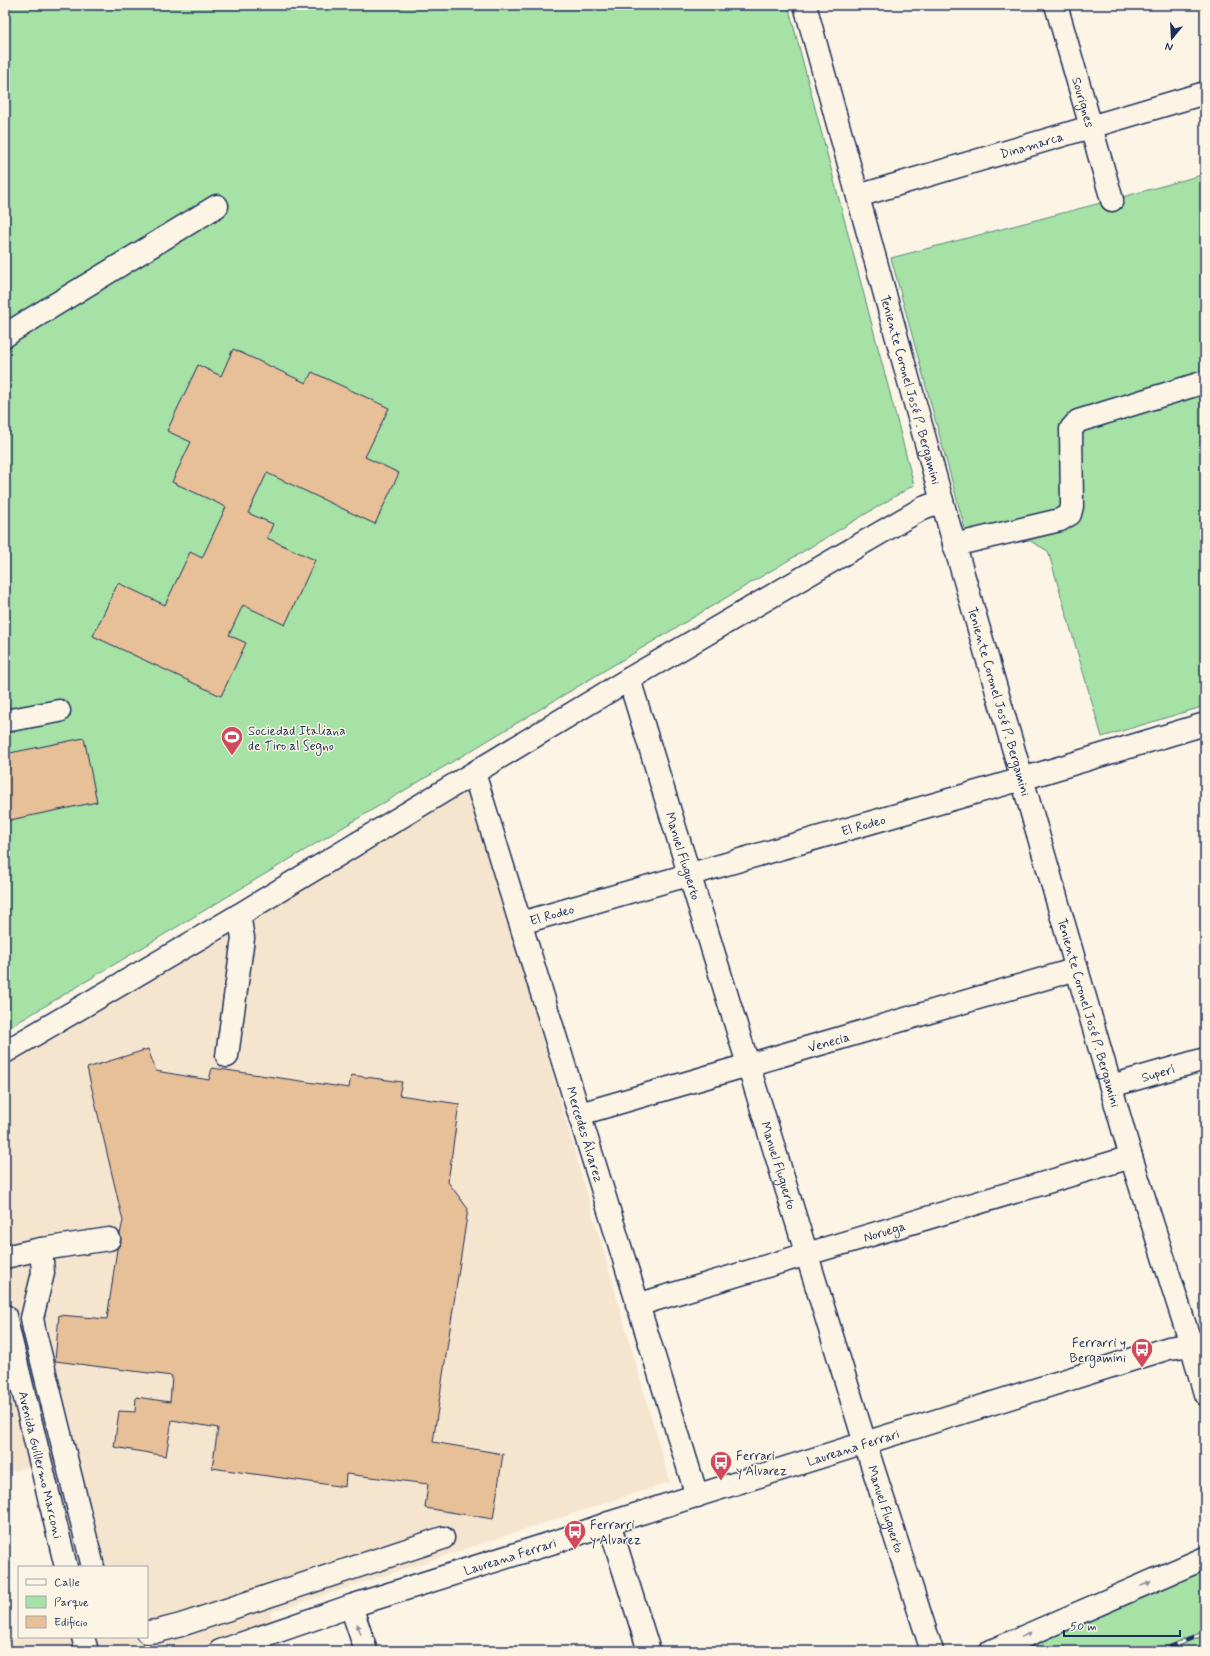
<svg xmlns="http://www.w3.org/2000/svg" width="1210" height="1656" font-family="Mynerve,sans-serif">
	<rect width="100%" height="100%" fill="#fcf5e5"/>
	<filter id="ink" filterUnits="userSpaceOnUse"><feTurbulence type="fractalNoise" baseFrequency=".025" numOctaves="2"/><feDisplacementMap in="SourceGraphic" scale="8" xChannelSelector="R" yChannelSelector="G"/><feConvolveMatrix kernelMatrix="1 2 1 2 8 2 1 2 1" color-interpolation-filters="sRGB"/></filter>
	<g filter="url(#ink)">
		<!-- built -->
		<g fill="#f6e5ce">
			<path d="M470,788L670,1482L270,1613L281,1651H98L95,1637H147V1567H77L5,1276V1060Z"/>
			<path d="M13,1397L30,1467L5,1473V1399Z"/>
			<path d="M19,1637H74L77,1651H5V1641Z"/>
		</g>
		<!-- green -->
		<g fill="#a6e1a6" stroke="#608882">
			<path d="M5,5H788L914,485L5,1030Z"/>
			<path d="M1205,174V706L1102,737L1048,551L1016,533L970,547L891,258L1112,200Z"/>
			<path d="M1205,1569V1651H996Z"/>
		</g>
		<!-- building -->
		<g fill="#e7c097" stroke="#1b2f5e">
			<path d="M233,349L306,383L312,372L389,408L365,457L399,473L375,524L267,473L248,513L273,524L267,538L315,560L285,625L243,605L229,635L246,643L221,696L93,636L118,583L165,605L190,552L202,558L226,507L172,482L191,442L167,431L198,365L221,376Z"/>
			<path d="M84,738L97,802L5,821V754Z"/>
			<path d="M148,1049L156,1071L209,1080L212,1068L349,1088L351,1075L402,1082L399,1095L459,1104L448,1182L468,1209L433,1442L503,1454L493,1519L425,1508L428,1484L346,1474L345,1487L212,1468L218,1428L172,1420L166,1456L114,1447L119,1411L135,1412L136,1397L170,1402L172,1376L55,1361L59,1315L107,1319L117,1249L121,1243L120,1234L123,1221L87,1068Z"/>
		</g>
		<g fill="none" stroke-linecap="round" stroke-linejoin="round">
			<!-- minor casing -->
			<g stroke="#1b2f5e" stroke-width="25">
				<g id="minor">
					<path id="s1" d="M805,5L942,501L1131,1157L1191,1344L1205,1394"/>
					<path id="s2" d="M1056,5L1112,200"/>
					<path id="s3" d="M858,196L1205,93"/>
					<path d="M5,336L15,329L217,206"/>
					<path d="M954,545L1060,520L1070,514L1072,506L1071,429L1078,421L1205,382"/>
					<path id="s4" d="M629,679L865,1443L932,1651"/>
					<path d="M5,721L59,711"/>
					<path id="s5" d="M474,773C550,1013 621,1255 697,1496"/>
					<path id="s6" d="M521,923L1022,779L1205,724"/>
					<path d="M5,1052L239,915L629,679L923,508L942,501"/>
					<path d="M227,1056L243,938L239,915"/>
					<path id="s7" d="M1111,1086L1205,1059"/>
					<path id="s8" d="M580,1114L1077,969"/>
					<path d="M41,1249L43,1273L32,1318L34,1329L93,1567"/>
					<path d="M5,1257L36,1250L109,1239"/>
					<path id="s9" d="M637,1305L1131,1157"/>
					<path d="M609,1523L649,1651"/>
					<path d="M351,1606L366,1651"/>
					<path d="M147,1632L158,1631L181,1625L443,1538"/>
					<path id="s10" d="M220,1651L351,1606L564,1539L609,1523L1169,1348L1205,1343"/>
					<path d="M991,1651L1205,1558"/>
				</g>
			</g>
			<!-- major casing -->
			<g stroke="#1b2f5e" stroke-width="25">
				<g id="major">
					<path id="s11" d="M5,1316L66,1567"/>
					<path d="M83,1637L87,1651"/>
				</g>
			</g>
			<!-- minor -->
			<use href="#minor" stroke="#fcf5e5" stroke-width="22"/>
			<!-- major -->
			<use href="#major" stroke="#fcf5e5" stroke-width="22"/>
			<!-- rail casing -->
			<g stroke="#1b2f5e" stroke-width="4.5">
				<path id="rail" d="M1160,1651L1205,1633"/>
			</g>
			<!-- rail -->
			<use href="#rail" stroke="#fcf5e5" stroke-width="3" stroke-dasharray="9" stroke-linecap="butt"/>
		</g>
		<!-- one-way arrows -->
		<defs><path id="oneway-solid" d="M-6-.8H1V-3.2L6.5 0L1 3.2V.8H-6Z"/></defs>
		<g fill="#8c92a2">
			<use href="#oneway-solid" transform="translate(1146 1584) rotate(-23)"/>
			<use href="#oneway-solid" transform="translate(359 1629) rotate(-109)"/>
			<use href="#oneway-solid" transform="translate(1026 1635) rotate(-23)"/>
		</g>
	</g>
	<!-- icons -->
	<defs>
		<g id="stadium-pin" transform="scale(1.15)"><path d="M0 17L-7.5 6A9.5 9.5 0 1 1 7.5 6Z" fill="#d1495b" stroke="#fcf5e5"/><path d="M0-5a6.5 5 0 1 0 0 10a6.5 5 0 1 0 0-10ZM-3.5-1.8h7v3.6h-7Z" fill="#fff"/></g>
		<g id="bus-pin" transform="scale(1.15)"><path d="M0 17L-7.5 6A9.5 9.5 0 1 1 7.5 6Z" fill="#d1495b" stroke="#fcf5e5"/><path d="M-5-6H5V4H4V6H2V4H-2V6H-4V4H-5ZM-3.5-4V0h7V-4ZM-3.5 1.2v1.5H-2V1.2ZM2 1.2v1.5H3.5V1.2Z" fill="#fff"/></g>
	</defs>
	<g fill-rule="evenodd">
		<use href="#stadium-pin" x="232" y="737"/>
		<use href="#bus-pin" x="1142" y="1349"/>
		<use href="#bus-pin" x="721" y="1462"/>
		<use href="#bus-pin" x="575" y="1531"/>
	</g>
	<g text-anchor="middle" stroke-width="3" stroke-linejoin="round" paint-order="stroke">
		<!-- street labels -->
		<g font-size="13" fill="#1b2f5e" stroke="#fcf5e5">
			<text dy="5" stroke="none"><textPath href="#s2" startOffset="101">Sourignes</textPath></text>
			<text dy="5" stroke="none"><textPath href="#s3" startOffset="181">Dinamarca</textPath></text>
			<text dy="5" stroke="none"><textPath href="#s1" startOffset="399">Teniente Coronel José P. Bergamini</textPath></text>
			<text dy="5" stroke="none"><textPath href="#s1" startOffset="723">Teniente Coronel José P. Bergamini</textPath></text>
			<text dy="5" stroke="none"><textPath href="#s6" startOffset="356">El Rodeo</textPath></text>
			<text dy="5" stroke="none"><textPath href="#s4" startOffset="185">Manuel Fluguerto</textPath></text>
			<text dy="5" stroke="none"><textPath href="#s6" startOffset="32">El Rodeo</textPath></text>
			<text dy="5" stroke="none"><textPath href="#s1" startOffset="1047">Teniente Coronel José P. Bergamini</textPath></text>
			<text dy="5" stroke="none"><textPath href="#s8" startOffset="259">Venecia</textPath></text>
			<text dy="5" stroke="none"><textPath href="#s7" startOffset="49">Superí</textPath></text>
			<text dy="5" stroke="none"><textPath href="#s5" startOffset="378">Mercedes Álvarez</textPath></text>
			<text dy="5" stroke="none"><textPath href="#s4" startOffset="509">Manuel Fluguerto</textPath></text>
			<text dy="5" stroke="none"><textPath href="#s9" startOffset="258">Noruega</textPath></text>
			<text dy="5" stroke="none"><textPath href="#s10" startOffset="665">Laureana Ferrari</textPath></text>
			<text dy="5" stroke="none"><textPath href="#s11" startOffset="153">Avenida Guillermo Marconi</textPath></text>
			<text dy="5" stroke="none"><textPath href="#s4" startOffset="869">Manuel Fluguerto</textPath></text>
			<text dy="5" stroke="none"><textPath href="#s10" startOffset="305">Laureana Ferrari</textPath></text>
		</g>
		<!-- poi labels -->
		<g font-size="13" fill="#1b2f5e" stroke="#fcf5e5" text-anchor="start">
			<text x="248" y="735">Sociedad Italiana<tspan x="248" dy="15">de Tiro al Segno</tspan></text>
			<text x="1126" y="1347" text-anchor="end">Ferrarri y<tspan x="1126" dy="15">Bergamini</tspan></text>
			<text x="736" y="1460">Ferrari<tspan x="736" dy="15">y Alvarez</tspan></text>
			<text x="590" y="1529">Ferrarri<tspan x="590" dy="15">y Alvarez</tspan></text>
		</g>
	</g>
	<!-- margin -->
	<rect width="1210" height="1656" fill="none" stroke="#fcf5e5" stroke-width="20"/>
	<rect x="10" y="10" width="1190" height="1636" fill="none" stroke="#1b2f5e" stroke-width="1.5" filter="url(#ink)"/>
	<!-- legend -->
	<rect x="18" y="1566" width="130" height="72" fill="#fcf5e5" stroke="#a2a6af"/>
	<rect x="26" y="1579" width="20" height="6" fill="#fcf5e5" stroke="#a2a6af"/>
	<text x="54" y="1586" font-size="12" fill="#1b2f5e">Calle</text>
	<rect x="26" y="1596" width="20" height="12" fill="#a6e1a6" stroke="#a2a6af"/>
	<text x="54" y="1606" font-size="12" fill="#1b2f5e">Parque</text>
	<rect x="26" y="1616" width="20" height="12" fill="#e7c097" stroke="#a2a6af"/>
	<text x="54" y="1626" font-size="12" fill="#1b2f5e">Edificio</text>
	<!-- north arrow -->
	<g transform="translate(1172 38) rotate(198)" stroke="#fcf5e5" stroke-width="3" paint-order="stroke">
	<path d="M0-3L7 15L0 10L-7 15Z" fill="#1b2f5e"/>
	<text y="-6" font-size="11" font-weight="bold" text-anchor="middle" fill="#1b2f5e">N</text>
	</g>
	<!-- scale -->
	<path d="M1064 1630v6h116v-6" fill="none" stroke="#1b2f5e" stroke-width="2"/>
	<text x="1070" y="1630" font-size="12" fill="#1b2f5e" stroke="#fcf5e5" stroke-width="3" paint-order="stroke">50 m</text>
</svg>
